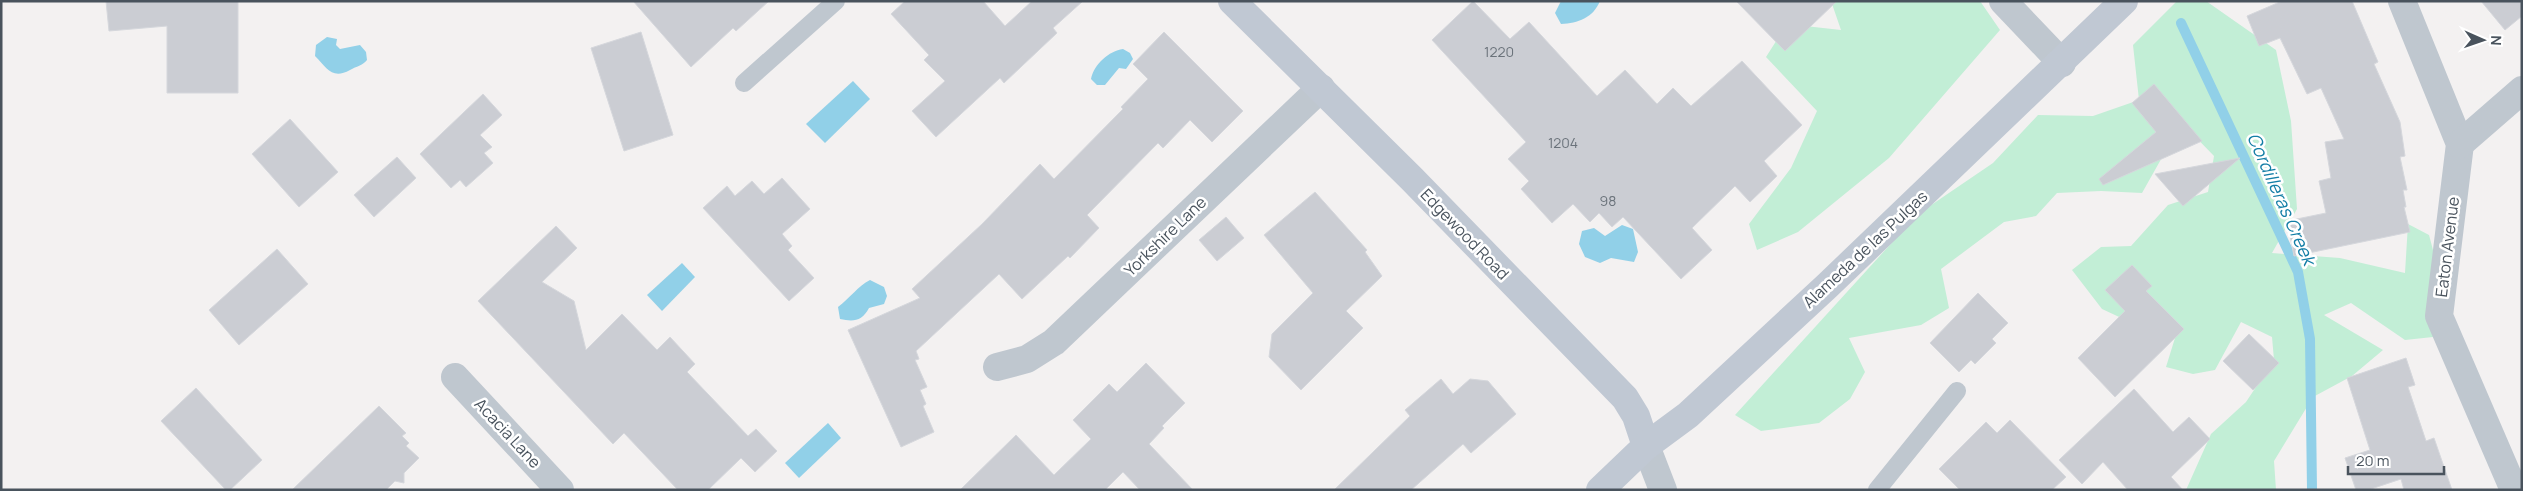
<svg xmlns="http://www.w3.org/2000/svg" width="2523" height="491" font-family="Manrope,sans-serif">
	<rect width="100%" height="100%" fill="#f3f1f1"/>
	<!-- green -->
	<g fill="#c2eed6">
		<path d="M1831,1H1980L2000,30L1889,158L1798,232L1757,250L1749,224L1791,168L1817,111L1766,57L1787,24L1841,30Z"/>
		<path d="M2177,1H2206L2276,50L2291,121L2297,209L2272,253L2340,258L2405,273L2408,224L2429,235L2437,265L2433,337L2405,340L2351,303L2324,315L2383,350L2352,376L2313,397L2274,461L2276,490H2186L2211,434L2246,402L2274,360L2272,337L2241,322L2215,370L2193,374L2166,367L2179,325L2145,329L2102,309L2072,270L2101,247L2131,246L2168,205L2208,192L2214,156L2179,120L2164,154L2142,193L2101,191L2057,193L2036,216L2004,222L1941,269L1949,308L1921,325L1849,338L1865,372L1850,399L1819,423L1761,431L1735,415L1918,214L1993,163L2038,115L2093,116L2139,100L2133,45Z"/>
	</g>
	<!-- water -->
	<g fill="#91d0e8">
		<path d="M1561,1H1600C1593,18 1578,23 1561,24L1555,13Z"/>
		<path d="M327,37L337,39L336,45L340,49L360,45L366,52L367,60C362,66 357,66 350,70C332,80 327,68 315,56L316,45Z"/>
		<path d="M1123,49L1130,53L1133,59L1126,69L1119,68L1105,85H1097L1091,79C1094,64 1109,51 1123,49Z"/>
		<path d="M853,81L870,99L825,143L806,124Z"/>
		<path d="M1622,225L1633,229L1638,252L1634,262L1611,258L1600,263L1585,257L1579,244L1582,231L1594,228L1605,236Z"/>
		<path d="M682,263L695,277L662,311L647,295Z"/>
		<path d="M870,280L884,287L887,296L884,304L869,308C862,321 854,322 840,319L838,307C850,298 858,286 870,280Z"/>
		<path d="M828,423L841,438L799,478L785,463Z"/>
	</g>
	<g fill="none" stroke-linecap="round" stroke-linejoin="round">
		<!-- stream -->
		<path stroke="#91d0e8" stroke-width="10" d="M2181,23L2298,272L2310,339L2312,490"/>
	</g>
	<!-- building -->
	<g fill="#cbcdd3" stroke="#d5d7dc">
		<path d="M106,1H238V93H167V26L109,31Z"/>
		<path d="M633,1H769L736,31L733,28L691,67Z"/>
		<path d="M905,1H983L1005,26L1032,1H1083L1053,28L1057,33L1004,83L1000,78L936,137L912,111L945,81L924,60L929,55L891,14Z"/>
		<path d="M1473,1L1510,39L1529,22L1597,96L1625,70L1657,104L1673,88L1691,106L1742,61L1802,125L1764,161L1777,176L1750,202L1735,186L1692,228L1712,250L1681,279L1623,217L1612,227L1599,213L1590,222L1573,204L1552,223L1521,189L1529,181L1508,159L1526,142L1432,40Z"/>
		<path d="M1736,1H1837L1785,51Z"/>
		<path d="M2282,1H2352L2378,62L2374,64L2400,122L2405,156L2400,157L2407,190H2403L2406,207H2404L2410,232L2294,256L2287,221L2326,213L2319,181L2331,178L2325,142L2344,139L2321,88L2307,94L2280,38L2259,46L2247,16Z"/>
		<path d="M2481,1H2522V16L2505,30Z"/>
		<path d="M641,32L673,135L624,151L591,48Z"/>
		<path d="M1164,32L1243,111L1212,142L1190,120L1163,148L1158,143L1087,215L1099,228L1070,258L1068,256L1022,299L999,274L916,351L919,359L915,360L927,387L920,390L926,404L923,406L934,432L901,447L848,330L920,298L912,289L982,224L1040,164L1054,179L1123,109L1121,107L1148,79L1133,64Z"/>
		<path d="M2154,84L2202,141L2103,185L2099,179L2156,132L2132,103Z"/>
		<path d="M483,94L502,115L480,135L492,147L484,153L493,163L466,187L460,180L451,188L420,154Z"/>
		<path d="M290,119L338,172L299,207L252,154Z"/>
		<path d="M397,157L416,178L374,217L354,195Z"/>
		<path d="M2240,158L2183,206L2155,174Z"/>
		<path d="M782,178L810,209L782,234L792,246L788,250L814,278L789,301L703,208L727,186L735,196L752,181L764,194Z"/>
		<path d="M1315,192L1367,250L1365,252L1382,276L1346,311L1363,328L1301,390L1269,357L1272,334L1313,293L1264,235Z"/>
		<path d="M1226,217L1244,238L1217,261L1199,240Z"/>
		<path d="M556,226L577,248L542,282L574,301L586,350L622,314L657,350L670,337L695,364L687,372L748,436L756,429L777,451L755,472L741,458L708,490H678L624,433L613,444L478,301Z"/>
		<path d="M277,249L308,284L239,345L209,310Z"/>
		<path d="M2132,265L2152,286L2146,291L2184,329L2115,397L2078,358L2125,311L2105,290Z"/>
		<path d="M1978,293L2008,323L1992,339L1996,343L1975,364L1971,360L1959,372L1930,343Z"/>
		<path d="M2249,334L2279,363L2253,390L2223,361Z"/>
		<path d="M2406,358L2415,385L2408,387L2426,441L2434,438L2452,490H2404L2401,479L2368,490H2356L2345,458L2370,450L2347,378Z"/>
		<path d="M1146,363L1185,403L1162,426L1164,428L1149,444L1193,490H1140L1123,472L1105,490H960L1016,435L1054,475L1091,439L1073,420L1109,384L1117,392Z"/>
		<path d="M1441,379L1453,394L1470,379L1488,381L1516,414L1471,453L1463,444L1411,490H1334L1410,416L1405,410Z"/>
		<path d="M196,388L262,460L230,490H226L161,421Z"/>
		<path d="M2134,389L2173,432L2189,417L2210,439L2171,477L2183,490H2128L2103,462L2082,484L2059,460Z"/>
		<path d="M379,406L406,433L402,436L409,443L406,446L419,458L404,473V483L395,481L386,490H292Z"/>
		<path d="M2010,420L2066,477L2052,490H1960L1939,469L1986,422L1997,433Z"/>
	</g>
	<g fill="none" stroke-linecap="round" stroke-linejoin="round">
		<!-- lane -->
		<g stroke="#bfc7cf" stroke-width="18">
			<path d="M744,83L836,1"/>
			<path d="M1877,490L1957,391"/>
		</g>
		<!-- street -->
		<g stroke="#bfc7cf" stroke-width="28">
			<path d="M2003,1L2062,63"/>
			<path d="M2402,1L2460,144L2439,316L2514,490"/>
			<path d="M2460,144L2522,90"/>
			<path d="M997,367L1027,359L1054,342L1321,88"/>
			<path d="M455,377L560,490"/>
			<path d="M1646,446L1663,490"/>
		</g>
		<!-- secondary -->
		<g stroke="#c0c8d3" stroke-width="28">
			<path d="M1232,1L1412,179L1625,398L1636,416L1646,446"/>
			<path d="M1600,490L1646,446L1688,415L1827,286L2124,1"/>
		</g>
	</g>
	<g text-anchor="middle" stroke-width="5" stroke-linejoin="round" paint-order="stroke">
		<!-- number labels -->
		<g font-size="14" fill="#6a727a">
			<text x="1499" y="57">1220</text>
			<text x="1563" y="148">1204</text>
			<text x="1608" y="206">98</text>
		</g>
		<!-- street labels -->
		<g font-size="16" fill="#49535d" stroke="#fff">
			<text transform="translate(1465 234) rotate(46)" y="6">Edgewood Road</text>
			<text transform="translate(1165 236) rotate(-44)" y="6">Yorkshire Lane</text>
			<text transform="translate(2447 247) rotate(-83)" y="6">Eaton Avenue</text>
			<text transform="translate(1865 249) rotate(-43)" y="6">Alameda de las Pulgas</text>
			<text transform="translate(508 433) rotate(47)" y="6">Acacia Lane</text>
		</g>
		<!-- water labels -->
		<g font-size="18" font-style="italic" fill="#137ea6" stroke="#fff">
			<text transform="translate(2281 199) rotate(66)" y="6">Cordilleras Creek</text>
		</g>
	</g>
	<!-- border -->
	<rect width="2523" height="491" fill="none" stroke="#49535d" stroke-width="5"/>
	<!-- north arrow -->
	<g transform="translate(2483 40) rotate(92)" stroke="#ffffff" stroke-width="4" paint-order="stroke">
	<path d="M0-4L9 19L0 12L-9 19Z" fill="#49535d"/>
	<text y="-8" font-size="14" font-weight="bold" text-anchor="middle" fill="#49535d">N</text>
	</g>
	<!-- scale -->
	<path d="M2348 466v8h96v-8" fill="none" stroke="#49535d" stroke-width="2.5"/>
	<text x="2356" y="466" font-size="15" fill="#49535d" stroke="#ffffff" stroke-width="4" paint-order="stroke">20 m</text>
</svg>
